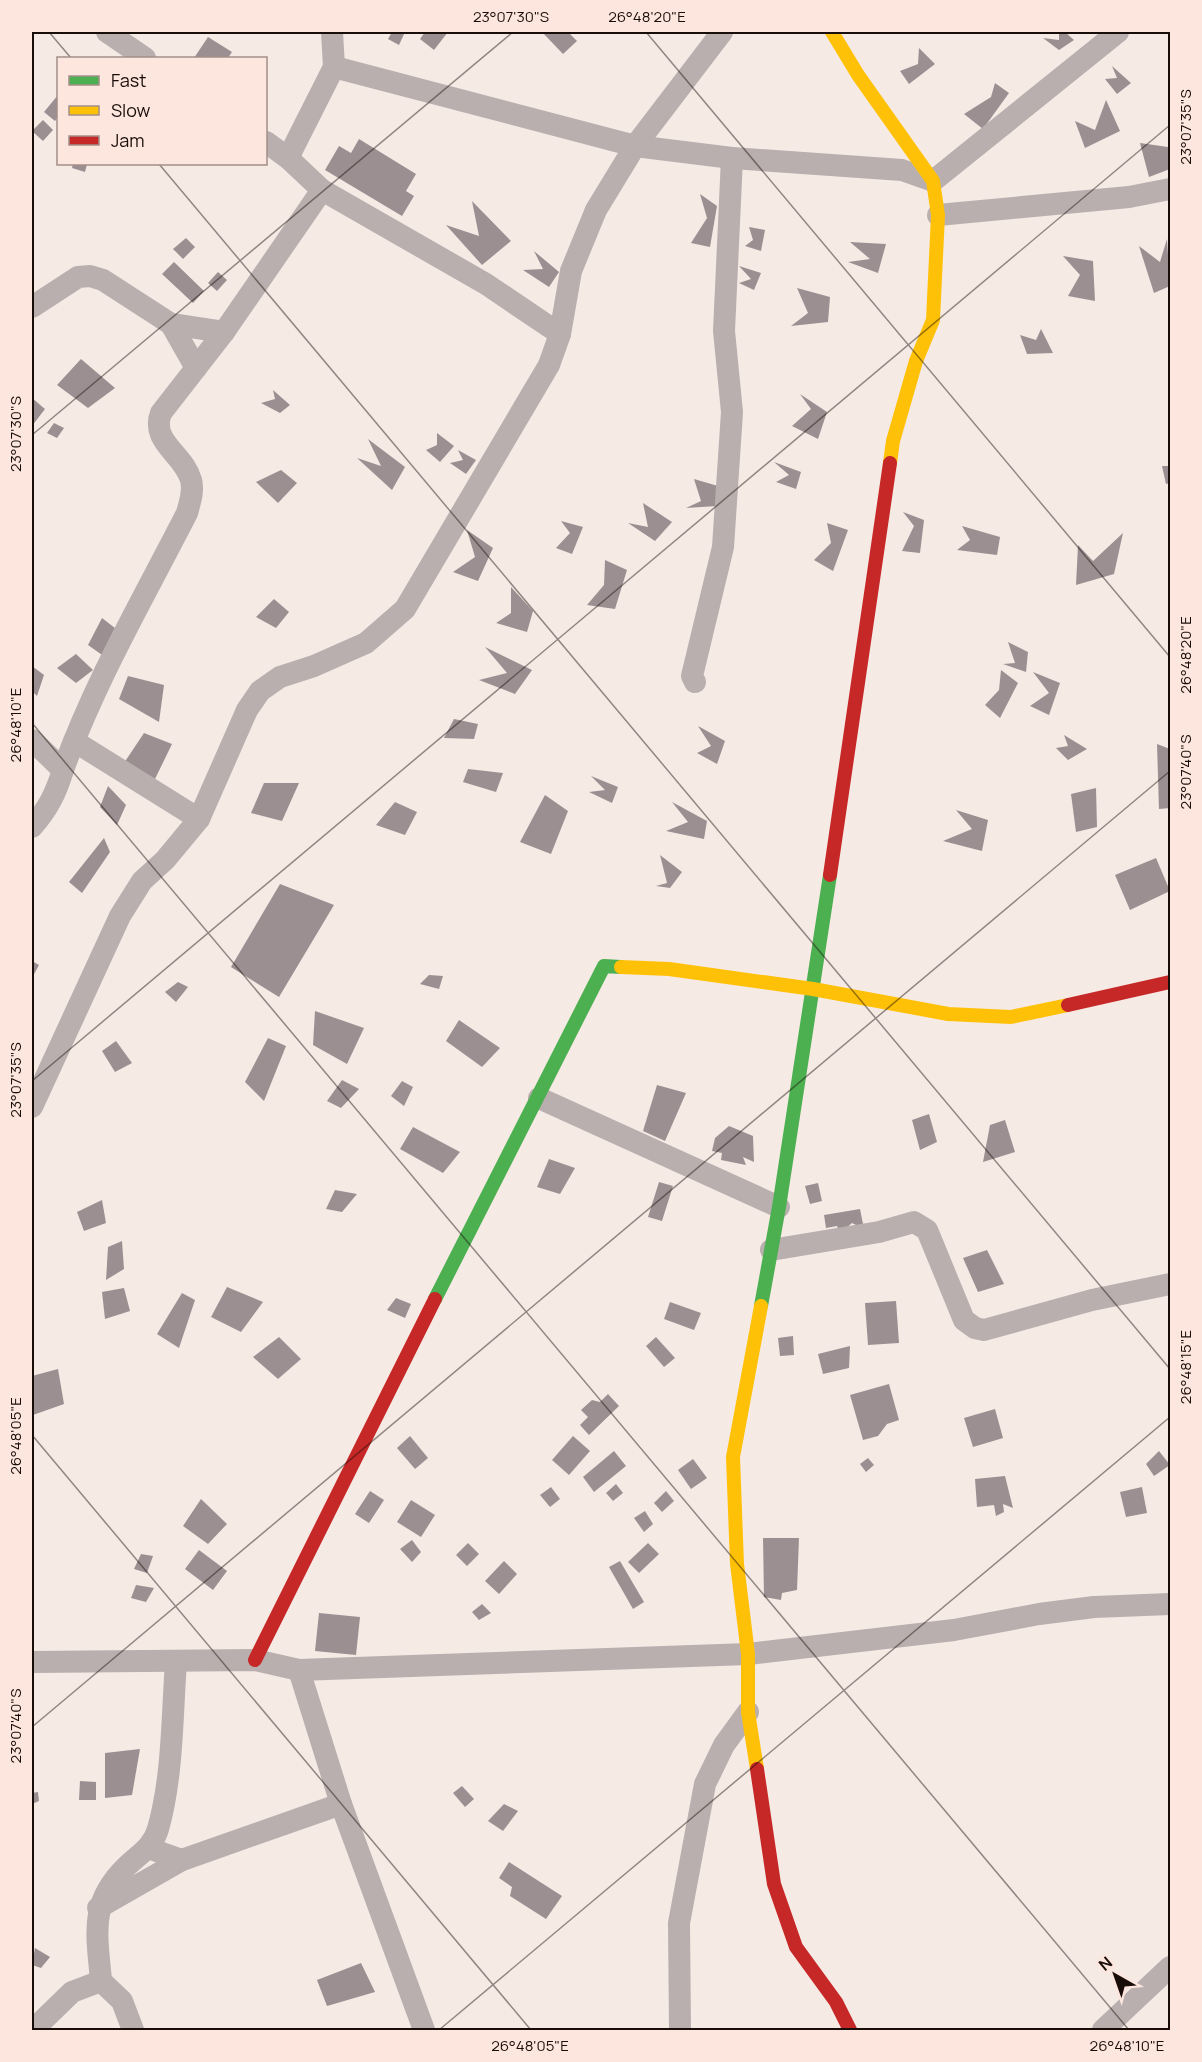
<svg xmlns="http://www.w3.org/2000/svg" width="1202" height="2062" font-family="Manrope,sans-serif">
	<rect width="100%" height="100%" fill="#f6eae5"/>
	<!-- building -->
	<g fill="#9c8f92">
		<path d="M392,32H405L399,45L388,39Z"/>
		<path d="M425,32H448L434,50L420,39Z"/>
		<path d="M542,32H568L577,41L563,54Z"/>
		<path d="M1059,32H1065L1074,40L1059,50L1043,38L1059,40Z"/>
		<path d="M208,37L232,52L228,58H194Z"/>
		<path d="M919,48L935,64L909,84L900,71L918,64Z"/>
		<path d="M1112,66L1131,83L1117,94L1105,79L1117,78Z"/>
		<path d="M995,83L1009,93L983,129L964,114L991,97Z"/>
		<path d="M58,95V117L55,121L44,112Z"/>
		<path d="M1106,100L1120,131L1085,148L1075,121L1095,130Z"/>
		<path d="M43,120L53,130L43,141L32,131Z"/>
		<path d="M359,139L416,174L406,191L414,196L402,216L325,170L339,146L351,153Z"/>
		<path d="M1170,140V169L1149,177L1140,143L1168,147Z"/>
		<path d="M73,164H87L85,172L72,168Z"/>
		<path d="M700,194L717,206L710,247L691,243L707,218Z"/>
		<path d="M472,201L511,241L482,265L446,225L479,236Z"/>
		<path d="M749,227L765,230L761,251L745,246L753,240Z"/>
		<path d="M186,238L195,247L183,259L173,249Z"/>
		<path d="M1167,239L1170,286L1154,293L1139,246L1160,262Z"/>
		<path d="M850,242L886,244L878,273L848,262L870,259Z"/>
		<path d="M534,251L559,272L549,287L523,270L543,269Z"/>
		<path d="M1063,256L1093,261L1095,301L1068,296L1080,275Z"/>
		<path d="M174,262L204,291L193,303L162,274Z"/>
		<path d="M739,266L761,273L754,290L739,283L751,279Z"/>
		<path d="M218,272L227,280L217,291L208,283Z"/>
		<path d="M797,288L830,297L828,322L791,326L808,313Z"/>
		<path d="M1041,329L1053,353L1027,354L1020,335L1036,340Z"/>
		<path d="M81,359L115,388L88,408L57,385Z"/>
		<path d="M273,390L290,405L280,413L261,403L275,399Z"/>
		<path d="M800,394L827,412L818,439L792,426L811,409Z"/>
		<path d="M32,398L45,409L32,426Z"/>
		<path d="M54,423L64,428L57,438L47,433Z"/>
		<path d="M437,433L454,446L440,462L426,450L437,445Z"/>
		<path d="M368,439L405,467L392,490L357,458L381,466Z"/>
		<path d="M458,450L476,460L466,474L450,463L463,460Z"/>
		<path d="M774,462L801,472L796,489L776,482L789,475Z"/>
		<path d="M1162,466H1170V483L1166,484Z"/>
		<path d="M281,470L297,483L278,503L256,482Z"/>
		<path d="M694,479L718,486L717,506L686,508L701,501Z"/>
		<path d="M643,503L672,522L655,541L628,523L648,527Z"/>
		<path d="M903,512L924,520L920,553L902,551L914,526Z"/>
		<path d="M561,521L583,527L572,554L556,548L570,533Z"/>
		<path d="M827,523L848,530L833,571L814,560L831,543Z"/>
		<path d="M962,526L1000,537L997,555L957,550L970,540Z"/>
		<path d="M467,530L493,548L478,581L453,572L475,557Z"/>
		<path d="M1123,533L1114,574L1076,585L1078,545L1093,561Z"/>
		<path d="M605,560L627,570L615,609L587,605L604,585Z"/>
		<path d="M511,587L533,611L527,632L496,623L511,613Z"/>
		<path d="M274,599L289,612L276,628L256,617Z"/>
		<path d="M102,618L120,632L112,662L88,645Z"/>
		<path d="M1008,642L1028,652L1026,672L1003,664L1015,663Z"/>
		<path d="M485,647L532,670L515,694L479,680L507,673Z"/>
		<path d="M76,654L93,670L76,683L57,668Z"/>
		<path d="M32,666L44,675L37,696L32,691Z"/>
		<path d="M1001,670L1018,683L1000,718L985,705L999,690Z"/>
		<path d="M1033,672L1060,683L1049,715L1030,706L1049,693Z"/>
		<path d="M128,676L164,685L159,722L119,699Z"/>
		<path d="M454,719L478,724L474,739L444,738Z"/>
		<path d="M698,726L725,741L717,764L697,753L711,746Z"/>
		<path d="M144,733L172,744L155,779L120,769Z"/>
		<path d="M1064,735L1087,749L1068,760L1056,748L1068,746Z"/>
		<path d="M1157,744L1170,749V808L1159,809Z"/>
		<path d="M468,769L503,773L496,792L463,782Z"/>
		<path d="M591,776L618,787L612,803L589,792L605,790Z"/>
		<path d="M264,783H299L282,821L251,813Z"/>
		<path d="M108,786L126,805L117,825L100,807Z"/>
		<path d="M1096,788L1097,827L1076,832L1071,794Z"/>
		<path d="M545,795L568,811L551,854L520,842Z"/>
		<path d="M395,802L417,812L405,835L376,825Z"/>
		<path d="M672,802L707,821L704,839L666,831L688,822Z"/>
		<path d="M956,810L988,820L982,851L943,841L972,829Z"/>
		<path d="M104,838L110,852L82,893L69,882Z"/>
		<path d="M660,855L682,872L670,888L656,886L667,883Z"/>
		<path d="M1156,858L1170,891L1130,910L1115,875Z"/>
		<path d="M280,884L334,905L279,997L231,967Z"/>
		<path d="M32,961L39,965L32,978Z"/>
		<path d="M429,975L443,976L439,989L420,984Z"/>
		<path d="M178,982L188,987L176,1002L165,992Z"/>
		<path d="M315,1011L364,1028L347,1064L313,1045Z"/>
		<path d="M459,1020L500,1048L482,1067L446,1041Z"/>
		<path d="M268,1038L286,1046L264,1101L245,1082Z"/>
		<path d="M116,1041L132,1063L115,1072L102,1051Z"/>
		<path d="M342,1080L359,1089L341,1108L327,1101Z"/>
		<path d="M402,1081L413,1087L404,1106L391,1096Z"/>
		<path d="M657,1085L686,1093L665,1141L643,1131Z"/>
		<path d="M929,1114L937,1142L920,1150L912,1120Z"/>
		<path d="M1005,1120L1015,1152L983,1162L990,1125Z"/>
		<path d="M729,1126L753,1136L754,1162L743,1157L746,1165L721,1160L722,1153L712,1151L715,1138Z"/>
		<path d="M413,1127L460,1152L443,1173L400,1149Z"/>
		<path d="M549,1159L575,1168L560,1194L537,1187Z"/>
		<path d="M659,1182L673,1186L662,1221L648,1217Z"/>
		<path d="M818,1183L822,1201L810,1204L805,1186Z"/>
		<path d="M335,1190L357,1194L342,1212L326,1209Z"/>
		<path d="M102,1200L106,1223L84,1231L77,1212Z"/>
		<path d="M860,1209L864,1229L852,1223L840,1233L837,1226L826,1228L824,1215Z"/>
		<path d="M122,1241L124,1269L106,1280L108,1247Z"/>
		<path d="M987,1250L1004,1284L978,1292L963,1258Z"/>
		<path d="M227,1287L263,1302L241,1332L211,1317Z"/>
		<path d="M124,1288L130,1311L105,1319L102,1292Z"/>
		<path d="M182,1293L195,1300L179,1348L157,1334Z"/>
		<path d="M396,1298L411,1304L405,1318L387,1310Z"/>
		<path d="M896,1301L899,1343L868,1345L865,1303Z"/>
		<path d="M670,1302L701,1313L694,1330L664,1319Z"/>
		<path d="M793,1336L794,1355L780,1356L778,1338Z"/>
		<path d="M279,1337L301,1359L278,1379L253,1357Z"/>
		<path d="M656,1337L675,1358L664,1367L646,1346Z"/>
		<path d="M850,1346L849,1368L823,1374L818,1354Z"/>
		<path d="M58,1369L64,1404L33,1415L32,1376Z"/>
		<path d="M889,1384L899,1420L887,1424L878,1436L863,1440L850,1395Z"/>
		<path d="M608,1394L619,1406L589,1435L580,1425L588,1417L581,1410L592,1400L600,1402Z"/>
		<path d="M995,1409L1003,1438L973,1447L964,1418Z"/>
		<path d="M410,1436L428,1458L415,1469L397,1448Z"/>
		<path d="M573,1436L590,1451L569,1475L552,1460Z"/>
		<path d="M614,1451L626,1466L594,1492L583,1477Z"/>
		<path d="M1159,1451L1170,1465L1154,1476L1146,1464Z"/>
		<path d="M868,1458L874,1465L866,1472L860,1464Z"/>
		<path d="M693,1459L707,1478L691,1489L678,1470Z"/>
		<path d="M1005,1476L1013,1508L1003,1504L1004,1512L996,1516L994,1505L977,1507L975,1479Z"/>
		<path d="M616,1484L623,1493L613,1501L606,1493Z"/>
		<path d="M551,1487L560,1499L550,1507L540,1495Z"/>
		<path d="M1142,1487L1147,1513L1126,1517L1120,1492Z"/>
		<path d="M370,1491L384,1500L369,1523L355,1514Z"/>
		<path d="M666,1491L674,1501L662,1512L654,1503Z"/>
		<path d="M201,1499L227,1524L208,1544L183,1526Z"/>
		<path d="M411,1500L435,1515L421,1537L397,1522Z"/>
		<path d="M645,1511L653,1524L644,1532L634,1518Z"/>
		<path d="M763,1538H799L797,1590L782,1593L781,1600L764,1597Z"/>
		<path d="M412,1540L421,1552L412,1562L400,1549Z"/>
		<path d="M468,1543L479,1554L467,1566L456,1555Z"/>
		<path d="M648,1543L659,1554L639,1573L628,1562Z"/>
		<path d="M199,1550L227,1571L213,1590L185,1569Z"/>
		<path d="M141,1554L153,1556L147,1573L134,1569Z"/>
		<path d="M504,1561L517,1574L499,1594L485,1581Z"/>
		<path d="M620,1561L644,1602L633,1609L609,1567Z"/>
		<path d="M136,1585L154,1588L146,1602L131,1598Z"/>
		<path d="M482,1604L491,1613L479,1620L472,1612Z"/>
		<path d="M319,1613L360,1617L356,1655L315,1651Z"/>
		<path d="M140,1749L132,1795L105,1798V1753Z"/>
		<path d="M80,1781L96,1782V1800H79Z"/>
		<path d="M462,1786L474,1799L465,1807L453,1793Z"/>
		<path d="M38,1792L39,1801L32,1804V1793Z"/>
		<path d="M504,1804L518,1811L503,1831L488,1821Z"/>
		<path d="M509,1862L562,1896L546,1919L510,1896L512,1887L499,1878Z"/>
		<path d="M35,1948L50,1957L41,1968L32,1965Z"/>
		<path d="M361,1963L375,1992L327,2006L317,1980Z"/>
	</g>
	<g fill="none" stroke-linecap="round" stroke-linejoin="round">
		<!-- street -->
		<g stroke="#baafaf" stroke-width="22">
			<path d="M107,32L145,58"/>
			<path d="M332,32L334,67"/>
			<path d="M266,142L288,158L334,67L635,146L732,158L902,170L933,181L1118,32"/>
			<path d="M288,158L322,190L486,284L560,334"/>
			<path d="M938,215L1129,197L1170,189"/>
			<path d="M32,307L78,277L90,276L103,280L171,324L224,332"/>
			<path d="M171,324L196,368"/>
			<path d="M695,682L692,676L723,547L732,412L724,331L732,158"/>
			<path d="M32,740L63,770C56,793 48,809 32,827"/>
			<path d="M74,741L199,819"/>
			<path d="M63,770C95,681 144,597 187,513C190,502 194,491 191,480C184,454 150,442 161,413L224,332L322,190"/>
			<path d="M539,1098L779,1207"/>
			<path d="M32,1107L120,916L142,881L165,860L199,819L247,710L260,691L280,677L314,666L366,643L405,609L549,365L560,334L571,271L596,210L635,146L722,32"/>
			<path d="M771,1250L879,1232L914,1222L927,1230L964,1320L975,1328L984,1330L1092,1300L1170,1284"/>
			<path d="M32,1662L255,1660L299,1670L748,1654L954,1630L1039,1614L1094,1607L1170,1604"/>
			<path d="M299,1670L341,1804L424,2030"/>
			<path d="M148,1848L182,1860L341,1804"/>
			<path d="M98,1908L182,1860"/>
			<path d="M101,1981L122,2001L133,2030"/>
			<path d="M33,2030L72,1992L101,1981C97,1934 89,1903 126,1867C138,1855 153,1847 158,1829C173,1776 172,1716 176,1662"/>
			<path d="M680,2030L679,1923L705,1784L724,1745L748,1712"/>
			<path d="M1103,2030L1170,1967"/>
		</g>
		<!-- fast -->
		<g stroke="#4caf50" stroke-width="14">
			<path d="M435,1299L604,966L621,967"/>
			<path d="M761,1306L779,1207L830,875"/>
		</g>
		<!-- slow -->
		<g stroke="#ffc107" stroke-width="14">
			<path d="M832,32L858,75L933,181L938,215L933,320L916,361L893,441L890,463"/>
			<path d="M621,967L669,969L813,989L948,1014L1011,1017L1068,1005"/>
			<path d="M757,1769L748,1712V1654L737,1564L733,1457L761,1306"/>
		</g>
		<!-- jam -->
		<g stroke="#c62828" stroke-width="14">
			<path d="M830,875L890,463"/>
			<path d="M1068,1005L1170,982"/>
			<path d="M255,1660L435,1299"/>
			<path d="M757,1769L774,1884L796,1947L836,2002L850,2030"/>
		</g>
	</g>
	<!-- ticks -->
	<path fill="none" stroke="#190d09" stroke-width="1.5" stroke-opacity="0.45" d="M49,32L71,58M646,32L1170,657M159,164L1170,1369M32,435L513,32M32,723L1129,2030M32,1081L1170,125M32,1435L531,2030M32,1727L1170,771M439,2030L1170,1417"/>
	<!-- border -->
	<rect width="1202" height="2062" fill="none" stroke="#fde6de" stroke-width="66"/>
	<!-- legend -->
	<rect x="57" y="57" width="210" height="108" fill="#fde6de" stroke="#a28f89" stroke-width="1.5"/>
	<rect x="69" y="76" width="30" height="9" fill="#4caf50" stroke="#a28f89" stroke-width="1.5"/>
	<text x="111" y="87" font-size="18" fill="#190d09">Fast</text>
	<rect x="69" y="106" width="30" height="9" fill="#ffc107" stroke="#a28f89" stroke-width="1.5"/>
	<text x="111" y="117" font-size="18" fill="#190d09">Slow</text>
	<rect x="69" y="136" width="30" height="9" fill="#c62828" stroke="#a28f89" stroke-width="1.5"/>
	<text x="111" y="147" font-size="18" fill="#190d09">Jam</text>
	<!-- north arrow -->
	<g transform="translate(1115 1975) rotate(320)" stroke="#fde6de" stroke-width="4.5" paint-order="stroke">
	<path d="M0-4.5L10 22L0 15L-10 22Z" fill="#190d09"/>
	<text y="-9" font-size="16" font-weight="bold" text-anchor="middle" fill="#190d09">N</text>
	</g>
	<rect x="33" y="33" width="1136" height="1996" fill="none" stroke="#190d09" stroke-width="2"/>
	<g font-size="15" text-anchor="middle" fill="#190d09">
		<text x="511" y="22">23°07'30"S</text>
		<text x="647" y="22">26°48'20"E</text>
		<text transform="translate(1186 127) rotate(-90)" y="5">23°07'35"S</text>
		<text transform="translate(16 434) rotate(-90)" y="5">23°07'30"S</text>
		<text transform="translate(1186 655) rotate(-90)" y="5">26°48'20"E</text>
		<text transform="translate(16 725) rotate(-90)" y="5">26°48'10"E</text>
		<text transform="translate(1186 772) rotate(-90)" y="5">23°07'40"S</text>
		<text transform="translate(16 1080) rotate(-90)" y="5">23°07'35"S</text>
		<text transform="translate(1186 1367) rotate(-90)" y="5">26°48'15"E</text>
		<text transform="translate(16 1436) rotate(-90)" y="5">26°48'05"E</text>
		<text transform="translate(16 1726) rotate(-90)" y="5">23°07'40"S</text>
		<text x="530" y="2051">26°48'05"E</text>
		<text x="1127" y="2051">26°48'10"E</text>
	</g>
</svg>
